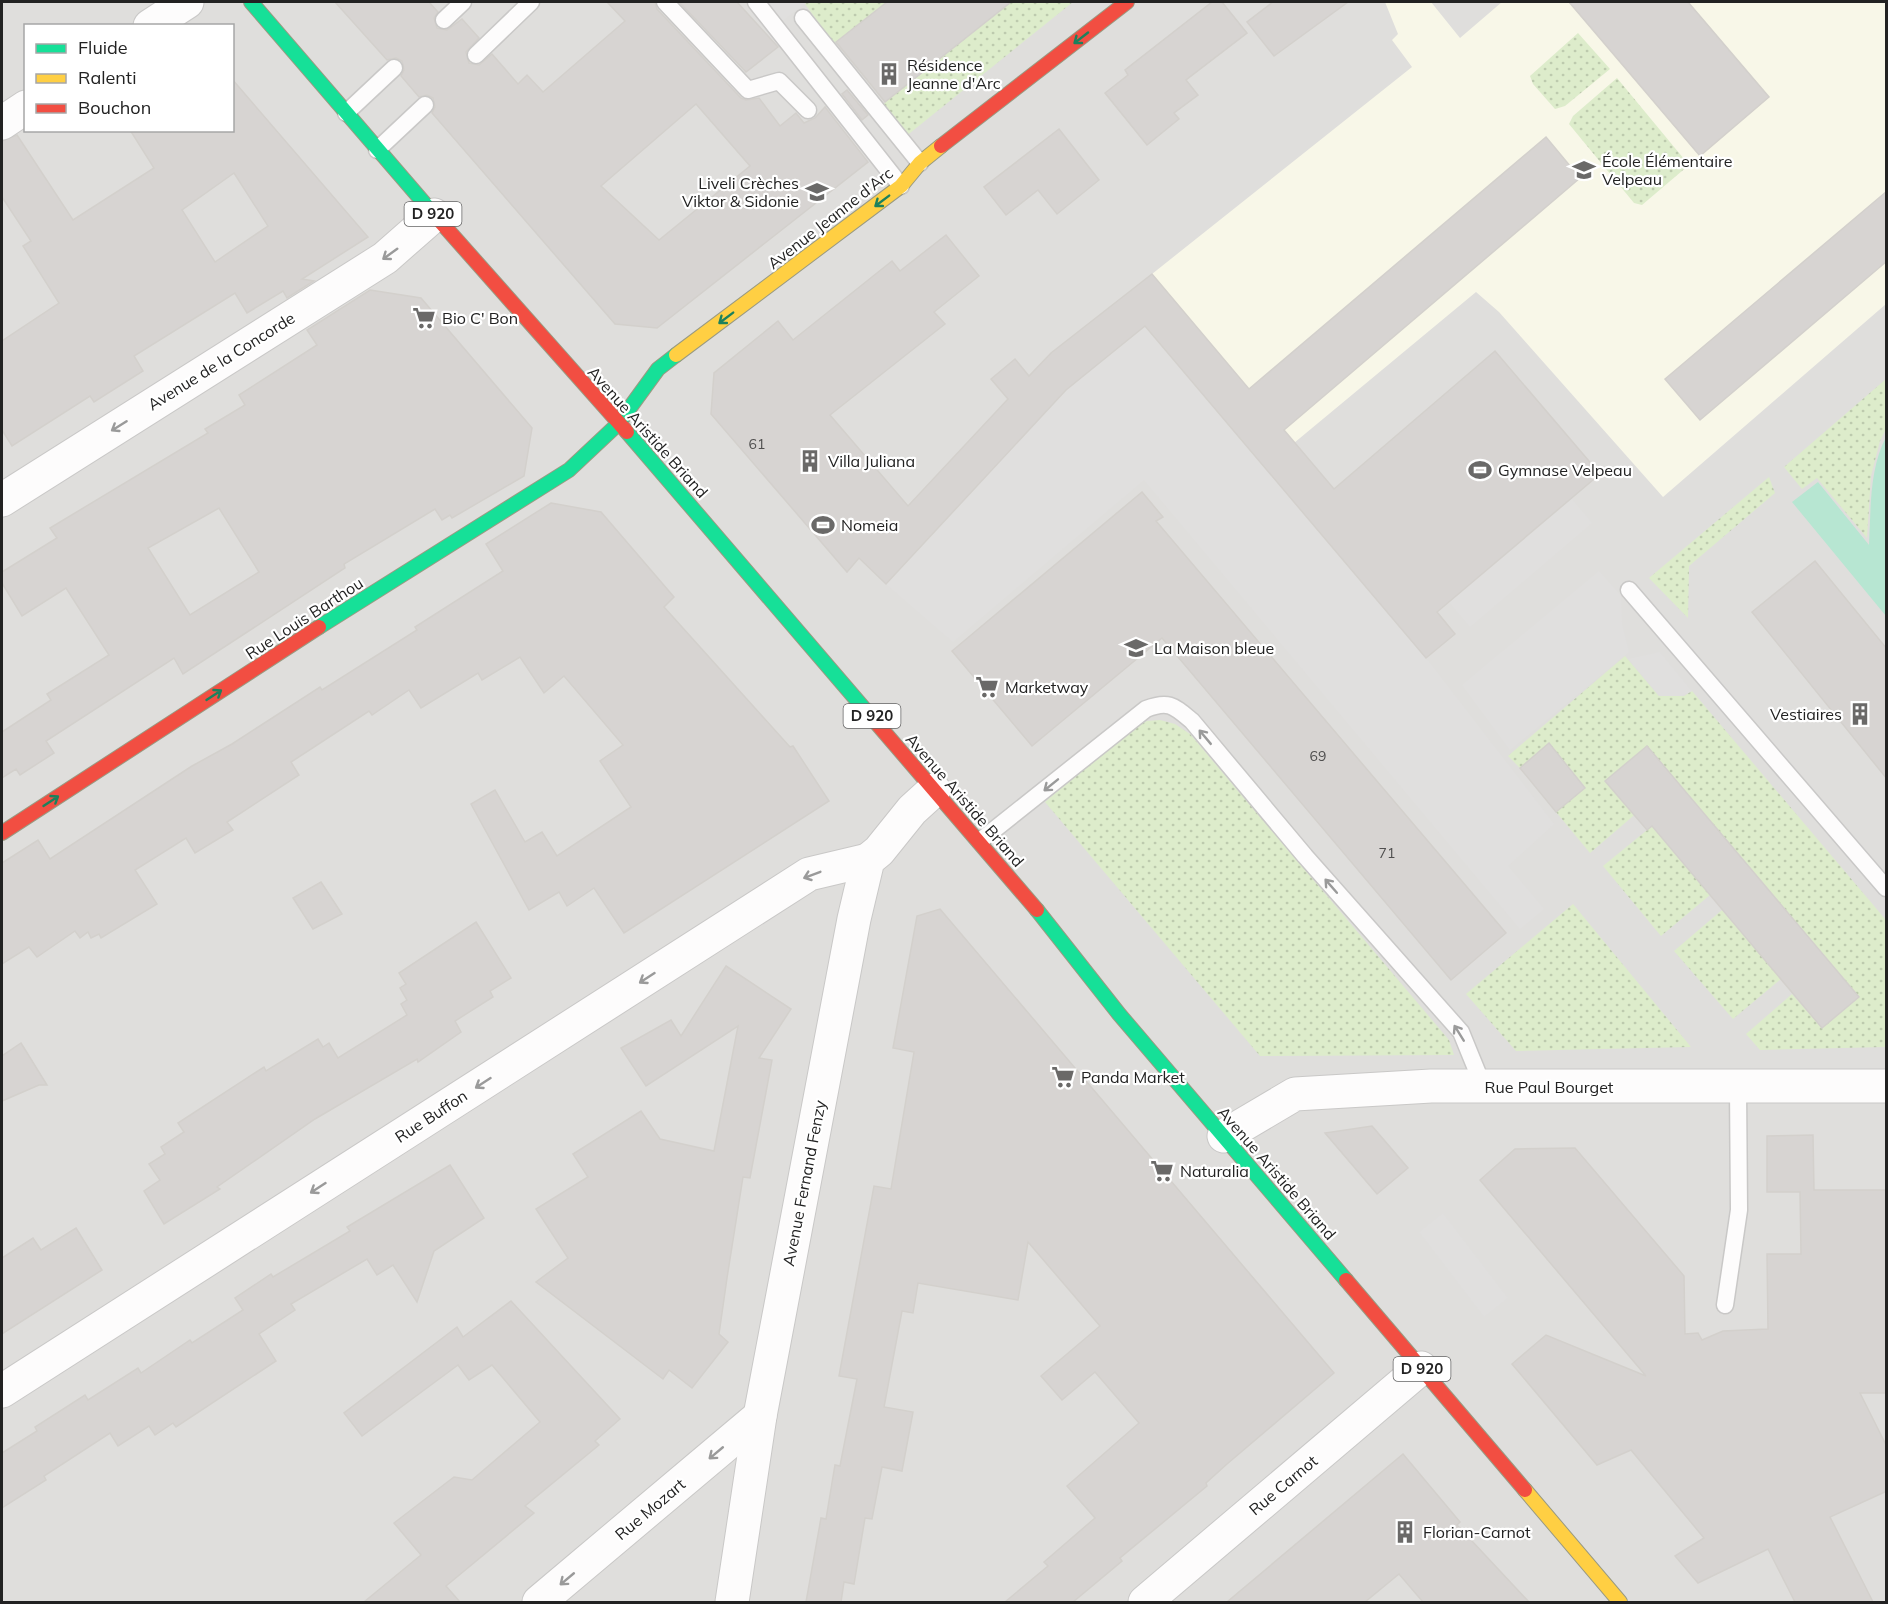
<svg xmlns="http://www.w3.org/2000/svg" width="1888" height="1604" font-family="Mulish,sans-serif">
	<defs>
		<pattern id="grass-dots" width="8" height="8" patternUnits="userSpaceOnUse" patternTransform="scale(1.5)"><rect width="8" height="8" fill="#ddeccb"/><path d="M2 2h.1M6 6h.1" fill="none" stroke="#bdcaae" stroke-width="1.8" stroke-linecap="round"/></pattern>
	</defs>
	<rect width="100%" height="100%" fill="#f0eeeb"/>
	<!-- residential -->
	<path fill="#dfdedc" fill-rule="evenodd" d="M2,2H1886V1602H2ZM26,26H232V130H26Z"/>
	<!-- education -->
	<path fill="#f8f7e8" d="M1385,2H1431L1460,38L1502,2H1886V304L1663,497L1499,312L1476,292L1294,443L1152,274L1412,67L1392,40L1398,34Z"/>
	<!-- grass -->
	<g fill="url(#grass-dots)">
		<path d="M807,2H887L834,44L805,4Z"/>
		<path d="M1011,2H1073L905,137L882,105Z"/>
		<path d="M1578,33L1610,69L1565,106L1555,109L1533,84L1530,76Z"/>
		<path d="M1617,78L1689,165L1642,205L1634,203L1569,124L1573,116Z"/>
		<path d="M1886,379V429L1880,441L1871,476L1867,538L1817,478L1802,489L1784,467Z"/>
		<path d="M1769,477L1775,493L1689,566L1688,618L1649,578Z"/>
		<path d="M1625,656L1659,696H1684L1692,691L1886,920V1047L1760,1050L1746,1034L1792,994L1822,1028L1859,997L1647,746L1610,777L1639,811L1590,853L1556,812L1585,787L1549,744L1520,768L1508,756Z"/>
		<path d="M1160,720L1175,724L1190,734L1449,1040L1454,1055L1260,1056L1045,802L1132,728L1147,721Z"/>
		<path d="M1652,826L1710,895L1661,936L1603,866Z"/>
		<path d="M1573,904L1691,1047L1516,1051L1466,994Z"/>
		<path d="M1722,910L1781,979L1733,1019L1674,951Z"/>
	</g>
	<!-- pitch -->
	<path fill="#b7e6d2" d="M1886,437V616L1792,502L1818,482L1869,545C1871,509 1869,470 1886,437Z"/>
	<!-- parking -->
	<g fill="#e0dfde">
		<path d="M758,2H807L777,25Z"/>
		<path d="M1145,326L1426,658L1554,824L1508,866L1544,909L1520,929L1144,480L953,642L886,584L1066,390Z"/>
		<path d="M1571,498L1592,523L1470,627L1449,602Z"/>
		<path d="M1599,571L1621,596L1622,624L1629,652L1510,750L1462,685Z"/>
		<path d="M1660,652L1692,691L1681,696H1659L1628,659Z"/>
		<path d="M1443,1213L1508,1298L1484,1317L1419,1232Z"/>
	</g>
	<!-- building -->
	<g fill="#d7d4d2" stroke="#d3d0cc" stroke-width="1.5" fill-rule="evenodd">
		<path d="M335,2H429L438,12L434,18L437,28L447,30L462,19L479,38L466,52L469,63L479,65L492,54L518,84L527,75L543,92L625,21L607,2H655L657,9L741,98L746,100L759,98L780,126L796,113L804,123L815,118L825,107L868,162L657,328L615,324L432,113L435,107L433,98L427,95L419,97L401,76L404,70L402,61L396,58L387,60ZM696,104L750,166L659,240L601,186Z"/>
		<path d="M679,2H737L778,47L746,72Z"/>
		<path d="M887,2H1011L885,102L836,42Z"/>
		<path d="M1212,2H1222L1247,33L1186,80L1198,95L1174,113L1179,119L1147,145L1105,93L1128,75L1125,70Z"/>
		<path d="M1273,2H1348L1274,56L1247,22Z"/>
		<path d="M1569,2H1688L1769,97L1700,156Z"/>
		<path d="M232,79L368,237L302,279L314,281L287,298L283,291L247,313L235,293L134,356L143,371L94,402L90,396L12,446L2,430V341L59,303L23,246L31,241L2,197V141L17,135L73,220L154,168L130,130H232ZM234,173L268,226L215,262L182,210Z"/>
		<path d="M847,90L868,115L862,120L842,94Z"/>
		<path d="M1059,129L1099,180L1057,214L1038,190L1006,215L984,187Z"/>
		<path d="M1546,137L1580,178L1284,430L1334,489L1495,351L1600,474L1437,612L1455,634L1426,658L1145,326L1066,390L886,584L859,558L847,572L711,414L714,373L778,321L793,340L892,261L900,271L946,235L979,276L934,312L945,324L830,415L908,506L1008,399L991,379L1015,359L1029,376L1051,353L1152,274L1249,389Z"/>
		<path d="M1887,191V261L1700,420L1665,379Z"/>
		<path d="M370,290L421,298L532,428L524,476L452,518L450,515L442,520L435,509L344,564L345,568L183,674L174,658L46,741L54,753L20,775L16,769L2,778V732L51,700L47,694L109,655L66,588L22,616L2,583V572L57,538L50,528L208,433L205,429L245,405L239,395L317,345L307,330ZM219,508L259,572L190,615L148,548Z"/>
		<path d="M1142,492L1163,517L1156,521L1506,933L1451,980L1162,638L1032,746L952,651Z"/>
		<path d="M551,503L601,512L674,597L664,607L790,747L793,746L829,801L624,933L594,888L567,906L559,892L529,910L471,804L495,790L525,842L542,832L557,856L631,807L600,761L623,745L564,676L544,693L520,657L482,680L478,673L421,708L409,690L372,715L369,711L291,762L299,775L227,822L233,830L195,853L186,838L135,870L157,904L101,938L99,934L91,938L88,932L80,938L75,931L37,957L29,947L2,964V863L38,840L50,859L192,766L232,744L320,687L322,690L417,630L415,627L503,571L486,544Z"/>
		<path d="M1815,561L1887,649V779L1752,612Z"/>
		<path d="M1549,743L1585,788L1556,812L1520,768Z"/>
		<path d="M1647,746L1859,997L1822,1028L1652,826L1647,830L1605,781Z"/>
		<path d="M321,882L342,914L313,929L293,898Z"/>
		<path d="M940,909L1334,1373L1227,1464L1206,1483L1207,1486L1120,1558L1122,1561L1073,1602H1005L1048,1566L1044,1562L1095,1518L1067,1486L1139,1423L1095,1372L1062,1400L1041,1376L1100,1326L1028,1242L1018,1300L918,1283L913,1313L902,1311L884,1407L913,1412L902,1471L882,1467L872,1519L865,1518L854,1584L844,1582L841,1602H806L821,1518L826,1519L835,1465L840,1466L857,1379L839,1376L874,1186L891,1189L914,1052L893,1048L917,916Z"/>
		<path d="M476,922L511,978L490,991L493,997L455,1021L461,1032L418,1062L417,1059L315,1119L217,1187L220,1189L164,1224L144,1191L160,1180L149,1164L165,1154L161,1147L184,1132L178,1123L264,1067L266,1071L318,1039L323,1047L329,1043L338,1058L407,1015L401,1004L407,1000L400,988L406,984L399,973Z"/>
		<path d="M726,966L791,1009L759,1058L772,1060L750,1178L743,1177L727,1278L719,1334L728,1342L692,1388L669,1370L663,1379L536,1282L568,1258L536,1209L588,1177L573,1154L641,1111L660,1139L714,1151L738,1026L646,1086L621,1048L671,1020L681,1036Z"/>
		<path d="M21,1043L47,1085H39L2,1101V1056Z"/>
		<path d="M1372,1126L1408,1168L1377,1194L1325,1133Z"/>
		<path d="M1813,1135L1814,1190H1887V1393H1860L1887,1447V1491L1830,1517L1873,1602H1795L1768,1549L1698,1583L1675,1556L1704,1538L1631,1450L1597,1465L1512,1364L1546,1335L1646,1376L1480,1180L1515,1149L1575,1148L1684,1276L1685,1334L1698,1333L1702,1340L1723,1331L1768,1329L1767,1254H1801L1800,1192H1767V1136Z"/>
		<path d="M450,1165L484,1218L434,1251L417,1302L393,1265L377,1275L367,1259L291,1304L295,1310L259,1334L276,1361L176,1427L173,1423L155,1435L149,1426L118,1446L110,1433L44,1476L46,1480L2,1508V1453L37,1431L35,1427L85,1395L88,1400L138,1368L141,1373L190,1340L192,1343L243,1310L235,1298L271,1274L273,1277L350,1231L347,1227Z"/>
		<path d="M76,1228L102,1270L2,1334V1258L33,1238L41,1250Z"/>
		<path d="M511,1301L620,1419L595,1441L599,1445L525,1506L534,1513L446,1586L460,1602H364L421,1555L394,1523L454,1477L472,1480L540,1422L492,1365L469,1380L458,1365L362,1436L344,1413L457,1327L463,1337Z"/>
		<path d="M1403,1454L1460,1522L1457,1525L1529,1602H1423L1399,1574L1365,1602H1227Z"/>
	</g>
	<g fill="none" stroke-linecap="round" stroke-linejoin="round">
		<!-- lane casing -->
		<g stroke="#c9c8c7" stroke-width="19">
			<g id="lane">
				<path d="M665,2L748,90L779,81L808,110"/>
				<path d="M756,2L901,186"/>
				<path d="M803,18L920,163"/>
				<path d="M444,20L463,2"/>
				<path d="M476,55L531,2"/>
				<path d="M346,113L394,68"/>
				<path d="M377,150L425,105"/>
				<path d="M1629,590L1886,888"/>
				<path d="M980,841L1146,709C1169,700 1174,706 1192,721L1305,856L1461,1032L1483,1086"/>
				<path d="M1725,1305L1739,1210L1738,1088"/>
			</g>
		</g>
		<!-- street casing -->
		<g stroke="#c9c8c7" stroke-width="35">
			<g id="street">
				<path d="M150,26L187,2"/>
				<path d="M2,123L26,107"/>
				<path d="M2,500L385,258L434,215"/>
				<path d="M1224,1136L1295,1094L1431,1086H1886"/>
				<path d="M2,1391L809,874L868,860"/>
				<path d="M539,1602L760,1416"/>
				<path d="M732,1602L760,1416L854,919L868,860L879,851L912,810L934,790"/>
				<path d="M1145,1602L1421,1368"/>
			</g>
		</g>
		<!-- fast casing -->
		<g stroke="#999a82" stroke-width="16">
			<g id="fast">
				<path d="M251,2L431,211"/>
				<path d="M627,432L873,719"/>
				<path d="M319,627L569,470L618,424L658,369L676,355"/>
				<path d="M1037,910L1119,1014L1346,1280"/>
			</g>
		</g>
		<!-- slow casing -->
		<g stroke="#999a82" stroke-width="16">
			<g id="slow">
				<path d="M676,355L901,186L920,163L941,146"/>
				<path d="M1525,1490L1620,1602"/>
			</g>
		</g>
		<!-- jam casing -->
		<g stroke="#999a82" stroke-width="16">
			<g id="jam">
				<path d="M941,146L1127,2"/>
				<path d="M431,211L627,432"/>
				<path d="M873,719L1037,910"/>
				<path d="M2,833L319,627"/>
				<path d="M1346,1280L1525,1490"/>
			</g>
		</g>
		<!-- lane -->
		<use href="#lane" stroke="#fdfcfc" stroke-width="16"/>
		<!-- street -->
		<use href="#street" stroke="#fdfcfc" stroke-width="33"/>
		<!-- fast -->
		<use href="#fast" stroke="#16e098" stroke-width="14"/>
		<!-- slow -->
		<use href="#slow" stroke="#ffcf43" stroke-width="14"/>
		<!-- jam -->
		<use href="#jam" stroke="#f24e42" stroke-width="14"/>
	</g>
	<!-- one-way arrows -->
	<defs><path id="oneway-shaft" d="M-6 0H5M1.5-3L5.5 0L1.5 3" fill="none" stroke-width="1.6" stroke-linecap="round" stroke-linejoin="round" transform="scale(1.5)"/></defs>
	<g stroke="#1c815d">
		<use href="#oneway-shaft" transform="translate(1081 38) rotate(142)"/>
		<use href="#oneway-shaft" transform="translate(882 201) rotate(143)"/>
		<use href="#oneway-shaft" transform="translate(726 318) rotate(143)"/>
		<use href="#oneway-shaft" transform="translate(214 695) rotate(-33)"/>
		<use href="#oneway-shaft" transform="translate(51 801) rotate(-33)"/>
	</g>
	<g stroke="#9a9a9a">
		<use href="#oneway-shaft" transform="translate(390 254) rotate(144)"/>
		<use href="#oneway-shaft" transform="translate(119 426) rotate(148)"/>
		<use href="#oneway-shaft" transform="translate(1205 737) rotate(-130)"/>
		<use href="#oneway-shaft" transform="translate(1051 785) rotate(141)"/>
		<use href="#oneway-shaft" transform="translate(812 875) rotate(159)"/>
		<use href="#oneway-shaft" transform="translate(1331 886) rotate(-131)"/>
		<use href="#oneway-shaft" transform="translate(647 978) rotate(147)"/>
		<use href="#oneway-shaft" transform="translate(1459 1033) rotate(-122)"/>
		<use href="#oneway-shaft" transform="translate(483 1083) rotate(147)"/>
		<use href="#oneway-shaft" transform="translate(318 1188) rotate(147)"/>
		<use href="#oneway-shaft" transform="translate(716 1453) rotate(140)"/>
		<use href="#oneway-shaft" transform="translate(567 1579) rotate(140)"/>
	</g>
	<!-- icons -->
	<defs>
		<g id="building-bare" transform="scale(1.8)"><path d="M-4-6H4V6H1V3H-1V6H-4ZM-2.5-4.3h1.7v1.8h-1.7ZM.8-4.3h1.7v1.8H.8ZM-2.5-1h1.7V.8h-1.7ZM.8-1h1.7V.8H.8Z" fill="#6a6968" stroke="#fff" stroke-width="2.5" paint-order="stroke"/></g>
		<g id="school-bare" transform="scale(1.8)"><path d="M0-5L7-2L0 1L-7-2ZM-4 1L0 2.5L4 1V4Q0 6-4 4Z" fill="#6a6968" stroke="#fff" stroke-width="2.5" paint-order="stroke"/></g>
		<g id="supermarket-bare" transform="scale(1.8)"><path d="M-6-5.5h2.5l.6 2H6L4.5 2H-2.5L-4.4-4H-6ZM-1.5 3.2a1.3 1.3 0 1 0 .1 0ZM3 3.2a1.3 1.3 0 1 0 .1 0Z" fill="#6a6968" stroke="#fff" stroke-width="2.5" paint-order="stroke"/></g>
		<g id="stadium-bare" transform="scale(1.8)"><path d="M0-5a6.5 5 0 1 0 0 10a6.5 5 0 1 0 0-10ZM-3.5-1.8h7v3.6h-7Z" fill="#6a6968" stroke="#fff" stroke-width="2.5" paint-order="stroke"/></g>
	</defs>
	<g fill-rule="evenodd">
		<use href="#building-bare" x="889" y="74"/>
		<use href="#school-bare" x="1584" y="170"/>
		<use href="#school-bare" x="817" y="192"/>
		<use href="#supermarket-bare" x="424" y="318"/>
		<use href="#building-bare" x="810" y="461"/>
		<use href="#stadium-bare" x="1480" y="470"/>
		<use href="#stadium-bare" x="823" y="525"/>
		<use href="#school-bare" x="1136" y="648"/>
		<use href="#supermarket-bare" x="987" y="687"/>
		<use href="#building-bare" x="1860" y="714"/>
		<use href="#supermarket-bare" x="1063" y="1077"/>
		<use href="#supermarket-bare" x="1162" y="1171"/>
		<use href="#building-bare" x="1405" y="1532"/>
	</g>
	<g text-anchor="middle" stroke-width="4.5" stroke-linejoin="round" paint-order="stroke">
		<!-- number labels -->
		<g font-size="14" fill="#4f4e4e">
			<text x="757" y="449">61</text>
			<text x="1318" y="761">69</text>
			<text x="1387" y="858">71</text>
		</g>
		<!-- shield labels -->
		<g fill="#fff" stroke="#646464" stroke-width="1.5">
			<rect x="404.5" y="202" width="57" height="24" rx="4.5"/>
			<rect x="843.5" y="704" width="57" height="24" rx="4.5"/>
			<rect x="1393.5" y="1357" width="57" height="24" rx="4.5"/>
		</g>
		<g font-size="15" font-weight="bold" fill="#222">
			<text x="433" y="219">D 920</text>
			<text x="872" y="721">D 920</text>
			<text x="1422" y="1374">D 920</text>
		</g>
		<!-- poi labels -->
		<g font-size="16" fill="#222" stroke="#fff" text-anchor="start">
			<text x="907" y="71">Résidence<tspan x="907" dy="18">Jeanne d'Arc</tspan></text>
			<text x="1602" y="167">École Élémentaire<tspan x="1602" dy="18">Velpeau</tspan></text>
			<text x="799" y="189" text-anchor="end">Liveli Crèches<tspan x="799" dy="18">Viktor &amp; Sidonie</tspan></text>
			<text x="442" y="324">Bio C' Bon</text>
			<text x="828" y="467">Villa Juliana</text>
			<text x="1498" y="476">Gymnase Velpeau</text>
			<text x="841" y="531">Nomeia</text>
			<text x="1154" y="654">La Maison bleue</text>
			<text x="1005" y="693">Marketway</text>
			<text x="1842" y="720" text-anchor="end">Vestiaires</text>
			<text x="1081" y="1083">Panda Market</text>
			<text x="1180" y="1177">Naturalia</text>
			<text x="1423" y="1538">Florian-Carnot</text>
		</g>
		<!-- street labels -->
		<g font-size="16" fill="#222" stroke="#fff">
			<text transform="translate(830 218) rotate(-38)" y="6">Avenue Jeanne d'Arc</text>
			<text transform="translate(221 361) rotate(-32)" y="6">Avenue de la Concorde</text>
			<text transform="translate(648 432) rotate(48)" y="6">Avenue Aristide Briand</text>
			<text transform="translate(304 618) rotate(-33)" y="6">Rue Louis Barthou</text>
			<text transform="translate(965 800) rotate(49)" y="6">Avenue Aristide Briand</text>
			<text x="1549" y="1093">Rue Paul Bourget</text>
			<text transform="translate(431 1116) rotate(-33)" y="6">Rue Buffon</text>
			<text transform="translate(1277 1173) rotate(49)" y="6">Avenue Aristide Briand</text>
			<text transform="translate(804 1183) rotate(-79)" y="6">Avenue Fernand Fenzy</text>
			<text transform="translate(1283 1485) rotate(-40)" y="6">Rue Carnot</text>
			<text transform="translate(650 1509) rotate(-40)" y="6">Rue Mozart</text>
		</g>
	</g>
	<!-- border -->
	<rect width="1888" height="1604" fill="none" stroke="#222222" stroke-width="6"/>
	<!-- legend -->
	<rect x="24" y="24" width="210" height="108" fill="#ffffff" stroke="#a7a7a7" stroke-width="1.5"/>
	<rect x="36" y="44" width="30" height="9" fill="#16e098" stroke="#a7a7a7" stroke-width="1.5"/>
	<text x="78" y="54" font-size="18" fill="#222222">Fluide</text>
	<rect x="36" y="74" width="30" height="9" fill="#ffcf43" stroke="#a7a7a7" stroke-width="1.5"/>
	<text x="78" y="84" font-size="18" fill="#222222">Ralenti</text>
	<rect x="36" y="104" width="30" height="9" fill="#f24e42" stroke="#a7a7a7" stroke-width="1.5"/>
	<text x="78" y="114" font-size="18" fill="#222222">Bouchon</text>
</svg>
